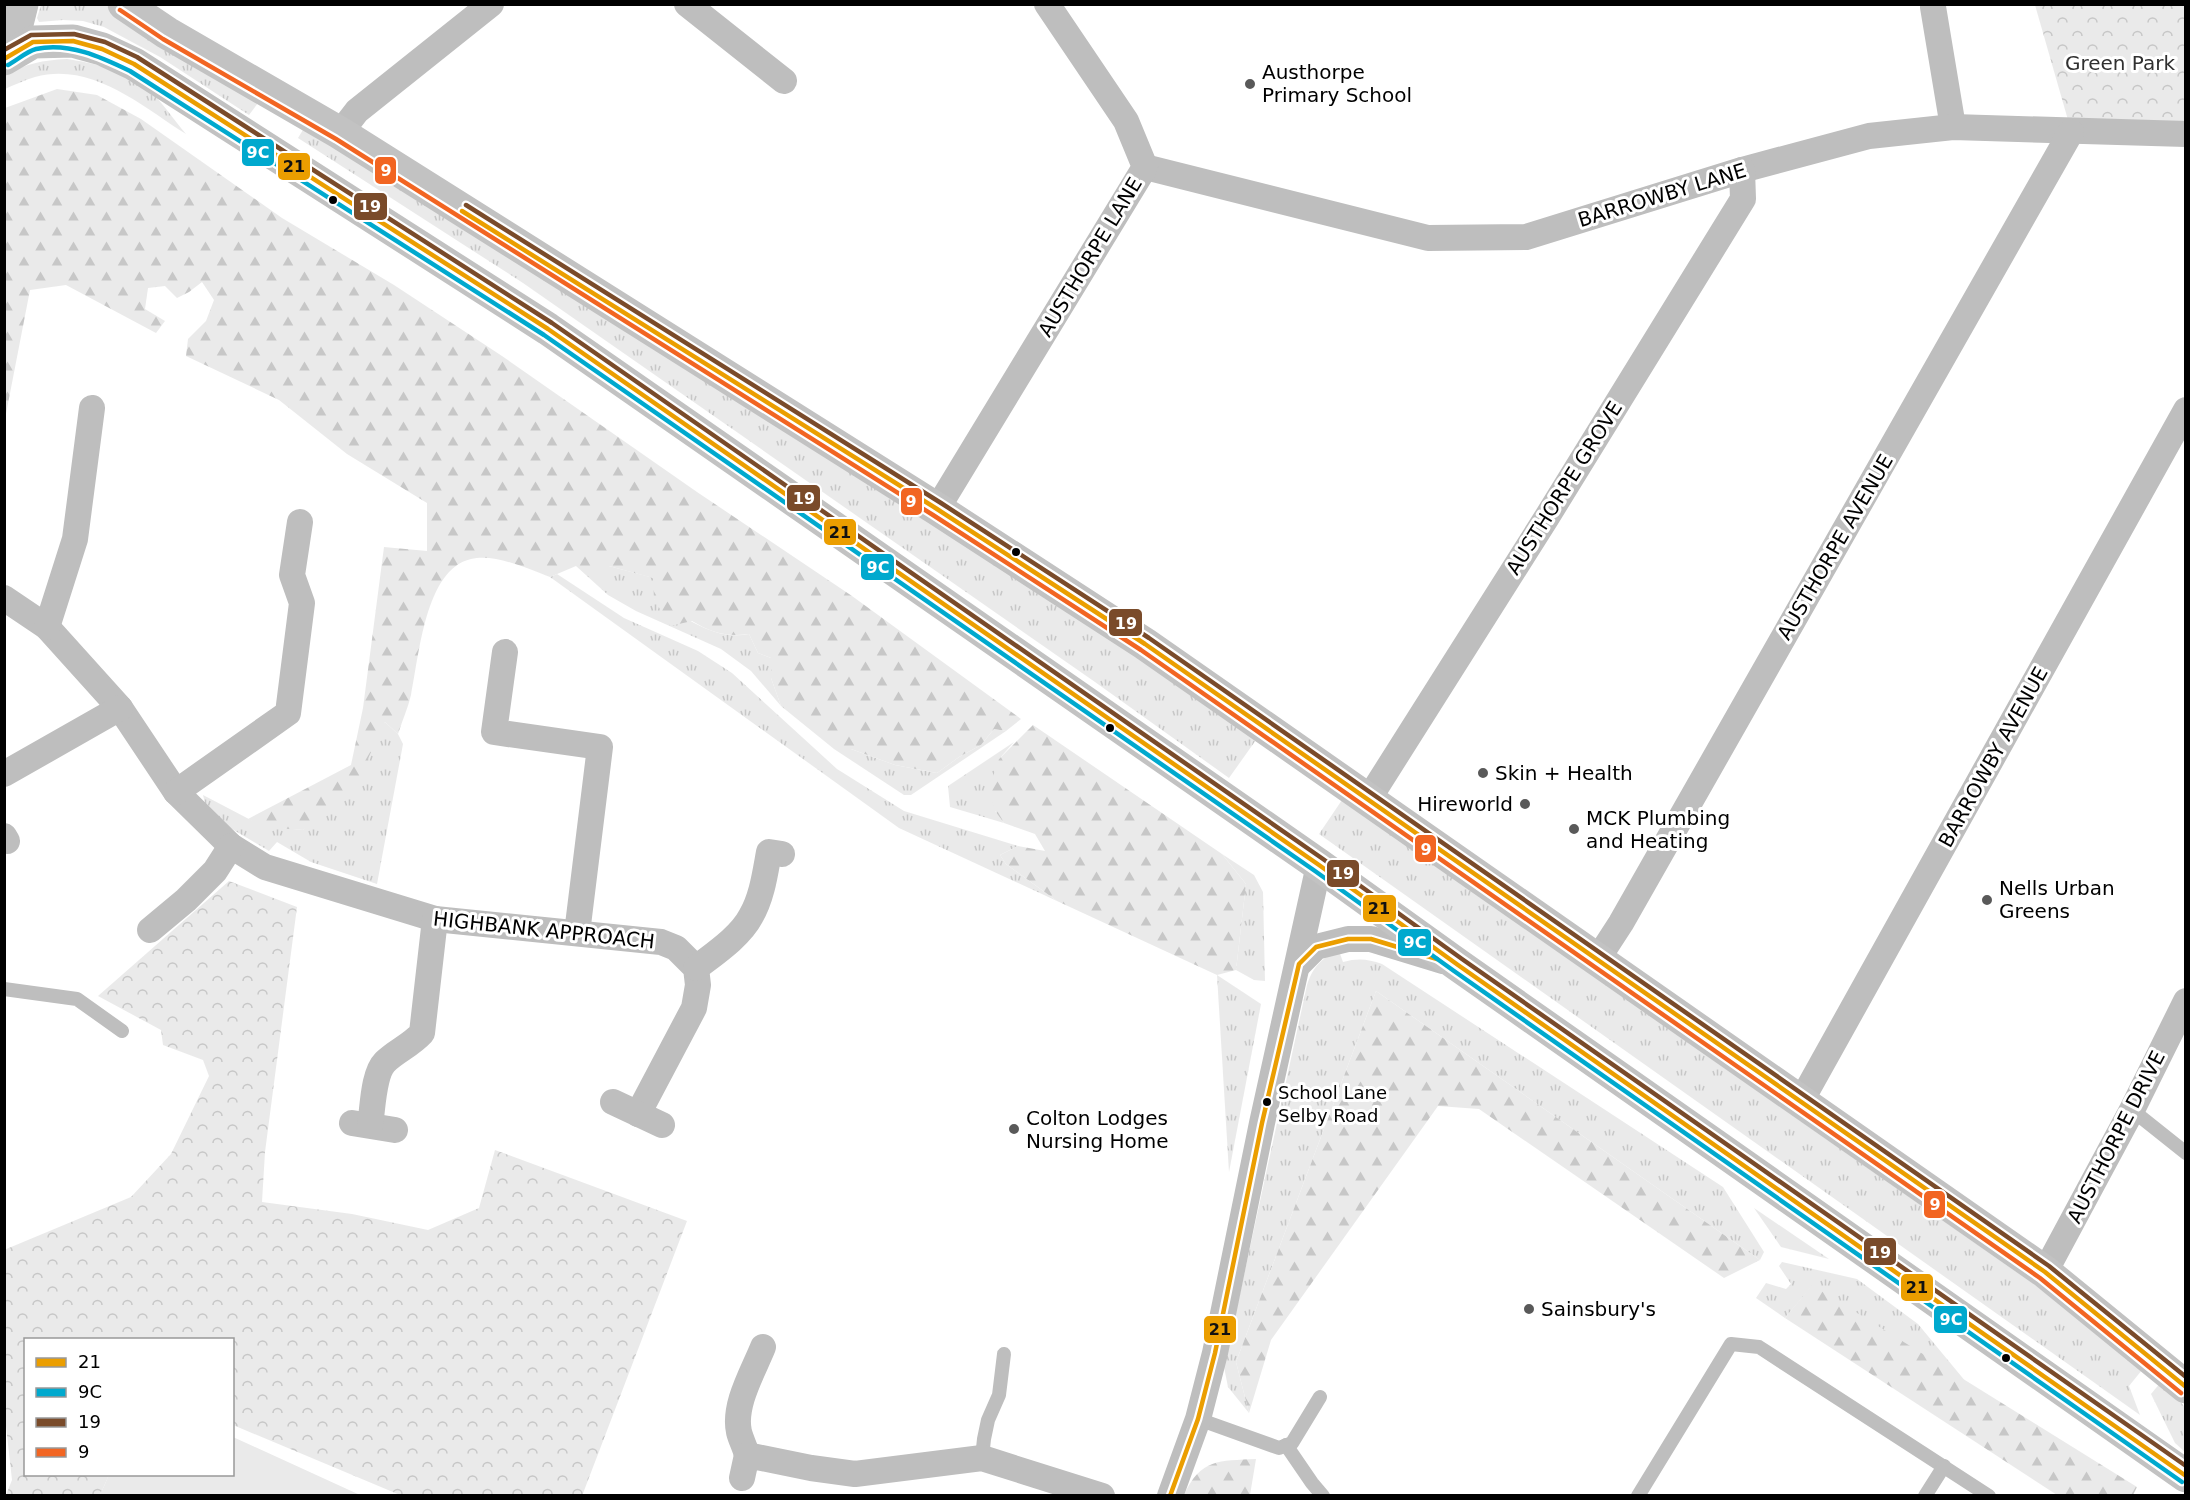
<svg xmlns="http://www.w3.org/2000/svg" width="2190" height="1500" font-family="'DejaVu Sans',sans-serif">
	<defs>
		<pattern id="grass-tufts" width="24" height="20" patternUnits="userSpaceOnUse" patternTransform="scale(1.5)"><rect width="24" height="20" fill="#eaeaea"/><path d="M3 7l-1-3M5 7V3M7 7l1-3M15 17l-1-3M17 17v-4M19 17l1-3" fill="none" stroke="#c7c7c7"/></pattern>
		<pattern id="forest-firs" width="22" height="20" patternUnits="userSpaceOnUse" patternTransform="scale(1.5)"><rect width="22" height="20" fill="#eaeaea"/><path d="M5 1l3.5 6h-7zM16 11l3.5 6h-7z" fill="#c7c7c7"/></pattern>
		<pattern id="park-crowns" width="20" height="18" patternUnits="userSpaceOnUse" patternTransform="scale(1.5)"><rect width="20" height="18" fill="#eaeaea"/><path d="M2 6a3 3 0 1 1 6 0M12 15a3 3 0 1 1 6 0" fill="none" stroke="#c7c7c7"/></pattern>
	</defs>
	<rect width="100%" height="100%" fill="#fff"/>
	<!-- grass -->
	<g fill="url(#grass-tufts)">
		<path d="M41,5H105L258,103L249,115L160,57L104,27L83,21L63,20L39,22L37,18Z"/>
		<path d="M67,59C93,63 125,70 146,87C160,99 174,120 186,134C142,106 91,61 35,77C25,80 14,85 5,89L4,75C27,64 42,60 67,59Z"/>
		<path d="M306,125L1124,647L1256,740L1229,778L1095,682L523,283L298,138Z"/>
		<path d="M576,566H609L654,578V599C684,616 713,641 749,634L758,653L771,658V678L781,706L751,671L721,649L636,611L608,595Z"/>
		<path d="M557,574L624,618L698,651L732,673L837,769L904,811L1018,846L1000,855L1006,864L1057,901L899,828L550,577Z"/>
		<path d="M385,722L398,734L403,744L377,884L311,862L277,842L269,851L227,826L207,811L203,795L262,826L303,830Z"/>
		<path d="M994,729L1006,731L911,795H904L834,749H851L895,765L937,773L959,757L981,745Z"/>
		<path d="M1014,742L999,759L995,811L1004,823L950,807L948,786Z"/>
		<path d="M1342,800L2065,1306L2142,1370L2129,1386L2140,1415L1319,834Z"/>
		<path d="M1222,854L1254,875L1263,892L1265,981L1254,980L1236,970L1246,884Z"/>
		<path d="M1339,951L1343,962C1358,958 1368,959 1382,964L1723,1187L1764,1252L1760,1260L1376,991L1236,1362L1249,1413L1228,1387L1224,1367L1307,985C1313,967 1321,958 1339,951Z"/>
		<path d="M1217,975L1261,1004L1229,1172Z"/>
		<path d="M1754,1208L1829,1259L1781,1247Z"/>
		<path d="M1782,1262L1857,1279L1918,1324L1966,1382L1812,1286L1785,1318L1756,1298L1766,1283L1786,1289L1791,1284L1779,1266Z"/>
		<path d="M2161,1382L2185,1407V1452L2175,1443L2151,1394Z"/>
	</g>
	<!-- forest -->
	<g fill="url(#forest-firs)">
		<path d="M57,89L97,95L141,119L282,218L394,285L502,356L697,492L852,596L1021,719L1006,731L994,729L981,745L959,757L937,773L895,765L851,749H834L781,706L771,678V658L758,653L749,634C726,637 712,633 692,621L670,626L654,599L653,578L609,566H576L550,577C528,569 495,553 471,559C425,569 419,657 411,695C408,708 402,721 398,734L385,722L359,778L335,804L303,830L262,827L248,819L351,765L363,708L384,547L427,551V503L347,454L279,400L186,356L188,339L206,321L214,300L202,282L189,292L177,298L165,286L148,288L145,309L165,321L156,333L66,285L30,290L5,419V108Z"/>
		<path d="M1033,725L1222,854L1246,884L1236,970L1217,975L1057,901L1006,864L1000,855L1018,846L1045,851L1035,834L1004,823L995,811L988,791L999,759Z"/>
		<path d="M1376,991L1760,1260L1724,1278L1479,1109L1438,1106L1271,1340L1249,1413L1236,1362Z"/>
		<path d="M1812,1285L2137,1487L2133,1495H2057L1785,1318Z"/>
		<path d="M1256,1459L1250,1495H1184C1201,1458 1219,1461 1256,1459Z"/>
	</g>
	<!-- park -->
	<g fill="url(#park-crowns)">
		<path d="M2035,5H2185V122L2068,120Z"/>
		<path d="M229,881L297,907L265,1152L262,1202L352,1214L428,1230L479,1208L495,1150L687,1221L582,1496L400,1495L233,1425L232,1340H26V1474L109,1475L100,1495H6L12,1480L4,1408V1250L131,1197L171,1154L209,1076L203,1060L163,1045L161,1030L98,996Z"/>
	</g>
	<!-- garden -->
	<path fill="#eaeaea" d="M233,1437L360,1495H100L109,1475L232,1474Z"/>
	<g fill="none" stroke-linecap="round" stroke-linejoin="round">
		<!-- service -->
		<g stroke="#bebebe" stroke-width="14">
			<path d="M4,989L77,999L122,1031"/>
			<path d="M2132,1110L2186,1153"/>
			<path d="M1198,1419L1279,1448L1292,1443L1320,1397"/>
			<path d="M1286,1445L1312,1483L1323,1496"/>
			<path d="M982,1458L984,1439L988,1420L999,1395L1004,1354"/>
			<path d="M1638,1496L1731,1344L1759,1347L1989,1496"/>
			<path d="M1925,1496L1944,1466"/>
		</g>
		<!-- minor -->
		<g stroke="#bebebe" stroke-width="26">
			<path d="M687,4L784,81"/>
			<path d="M1933,7L1953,127"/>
			<path d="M340,133L357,111L491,4"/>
			<path d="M1145,167L1428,238L1526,237L1742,170L1869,136L1953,127L2186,134"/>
			<path d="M937,509L1145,167L1126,121L1047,4"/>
			<path d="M4,598L47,627L120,708L176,792L231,846L265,867L435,919L661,942L676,948L696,968L698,985L694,1008L638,1114"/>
			<path d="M47,627L75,539L92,408"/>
			<path d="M505,652L494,732L600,747L577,933"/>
			<path d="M4,774L120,708"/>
			<path d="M176,792L288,713L302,603L292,575L300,522"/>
			<path d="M1368,800L1547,517L1743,199L1742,170"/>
			<path d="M4,836L7,841"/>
			<path d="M150,930L186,900L215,871L231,846"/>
			<path d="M1597,960L1621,923L2071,132"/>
			<path d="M1299,964L1316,947L1348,939H1371L1443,961"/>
			<path d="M696,968C714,954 740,937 751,916C762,897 765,874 769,852L782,854"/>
			<path d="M613,1102L662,1125"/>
			<path d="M1800,1103L2186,410"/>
			<path d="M352,1123L395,1130"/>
			<path d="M370,1125C373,1108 373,1074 385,1062C396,1051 410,1046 422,1033L435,919"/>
			<path d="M2045,1272L2132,1110L2186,1001"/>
			<path d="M747,1455C745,1447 741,1440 739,1432C733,1405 753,1372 763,1347"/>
			<path d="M742,1478L747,1455L811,1468L855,1474L982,1458L1102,1496"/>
			<path d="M1170,1496L1198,1419L1215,1353L1262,1123L1319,865"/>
		</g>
		<!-- secondary -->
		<g stroke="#c2c2c2" stroke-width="33">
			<path d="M124,4L167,33L340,133L937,509L1145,644L2045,1272L2186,1387"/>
			<path d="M4,49L15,32L22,4"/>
			<path d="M4,59L33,42L73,41L102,49L134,64L548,329L1319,865L1458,965L2186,1476"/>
		</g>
		<!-- bus-1 casing -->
		<g stroke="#fff" stroke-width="9">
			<g id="bus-1">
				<path d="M4,59L33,42L73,41L102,49L134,64L548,329L1319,865L1458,965L2186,1476"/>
				<path d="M462,211L937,509L1145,644L2045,1272L2186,1387"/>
				<path d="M1170,1496L1198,1419L1215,1353L1262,1123L1299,964L1316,947L1348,939H1371L1437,959"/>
			</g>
		</g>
		<!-- bus-2 casing -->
		<g stroke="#fff" stroke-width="9">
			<path id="bus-2" d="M8,65C16,61 27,51 36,49C69,42 101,57 130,71L544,335L1315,871L1454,971L2182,1482"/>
		</g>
		<!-- bus-3 casing -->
		<g stroke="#fff" stroke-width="9">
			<g id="bus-3">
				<path d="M4,50L31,35L74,34L105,42L137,57L552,323L1323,859L1462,959L2186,1466"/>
				<path d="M466,205L941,503L1149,638L2049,1266L2186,1377"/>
			</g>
		</g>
		<!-- bus-4 casing -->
		<g stroke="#fff" stroke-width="9">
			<path id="bus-4" d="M120,10L163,39L336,139L933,515L1141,650L2040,1278L2181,1393"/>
		</g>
		<!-- bus-1 -->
		<use href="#bus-1" stroke="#eb9e00" stroke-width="4.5"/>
		<!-- bus-2 -->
		<use href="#bus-2" stroke="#00a9ce" stroke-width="4.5"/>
		<!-- bus-3 -->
		<use href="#bus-3" stroke="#7a4b2a" stroke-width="4.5"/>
		<!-- bus-4 -->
		<use href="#bus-4" stroke="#f26522" stroke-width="4.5"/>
	</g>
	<!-- markers -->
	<g fill="#595959" stroke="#fff" stroke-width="2">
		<circle cx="1250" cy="84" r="6"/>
		<circle cx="1483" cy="773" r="6"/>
		<circle cx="1525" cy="804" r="6"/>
		<circle cx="1574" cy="829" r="6"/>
		<circle cx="1987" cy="900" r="6"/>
		<circle cx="1014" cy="1129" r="6"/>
		<circle cx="1529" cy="1309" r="6"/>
	</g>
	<g fill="#000" stroke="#fff" stroke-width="2">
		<circle cx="333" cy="200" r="5"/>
		<circle cx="1016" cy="552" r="5"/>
		<circle cx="1110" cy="728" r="5"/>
		<circle cx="1267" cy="1102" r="5"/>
		<circle cx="2006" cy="1358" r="5"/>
	</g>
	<g text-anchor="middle" stroke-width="6" stroke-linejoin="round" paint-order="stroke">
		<!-- bus labels -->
		<g font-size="18" fill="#000" stroke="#fff" text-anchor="start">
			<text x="1278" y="1099">School Lane<tspan x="1278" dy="23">Selby Road</tspan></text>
		</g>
		<!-- park labels -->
		<g font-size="20" fill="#303030" stroke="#fff">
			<text x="2120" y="70">Green Park</text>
		</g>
		<!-- poi labels -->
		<g font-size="20" fill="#000" stroke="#fff" text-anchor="start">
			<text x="1262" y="79">Austhorpe<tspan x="1262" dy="23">Primary School</tspan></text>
			<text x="1495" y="780">Skin + Health</text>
			<text x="1513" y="811" text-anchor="end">Hireworld</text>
			<text x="1586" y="825">MCK Plumbing<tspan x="1586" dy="23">and Heating</tspan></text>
			<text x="1999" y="895">Nells Urban<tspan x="1999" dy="23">Greens</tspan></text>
			<text x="1026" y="1125">Colton Lodges<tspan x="1026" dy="23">Nursing Home</tspan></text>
			<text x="1541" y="1316">Sainsbury's</text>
		</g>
		<!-- street labels -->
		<g font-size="20" fill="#000" stroke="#fff">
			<text transform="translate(1662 195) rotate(-17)" y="7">BARROWBY LANE</text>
			<text transform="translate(1090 257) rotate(-59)" y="7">AUSTHORPE LANE</text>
			<text transform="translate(1564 488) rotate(-58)" y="7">AUSTHORPE GROVE</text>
			<text transform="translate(1835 547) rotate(-60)" y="7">AUSTHORPE AVENUE</text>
			<text transform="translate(1993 757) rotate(-61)" y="7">BARROWBY AVENUE</text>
			<text transform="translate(544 930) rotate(6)" y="7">HIGHBANK APPROACH</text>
			<text transform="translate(2116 1137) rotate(-63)" y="7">AUSTHORPE DRIVE</text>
		</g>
	</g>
	<g stroke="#fff" stroke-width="2">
		<rect x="241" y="138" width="34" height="29" rx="6" fill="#00a9ce"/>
		<rect x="277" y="152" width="34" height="29" rx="6" fill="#eb9e00"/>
		<rect x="374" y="156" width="23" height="29" rx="6" fill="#f26522"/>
		<rect x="353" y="192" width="35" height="29" rx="6" fill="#7a4b2a"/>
		<rect x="786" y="484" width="35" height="28" rx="6" fill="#7a4b2a"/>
		<rect x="900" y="487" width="23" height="29" rx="6" fill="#f26522"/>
		<rect x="823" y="518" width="34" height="28" rx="6" fill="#eb9e00"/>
		<rect x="860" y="553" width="35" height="28" rx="6" fill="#00a9ce"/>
		<rect x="1108" y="608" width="35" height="29" rx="6" fill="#7a4b2a"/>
		<rect x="1414" y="834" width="23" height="29" rx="6" fill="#f26522"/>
		<rect x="1326" y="859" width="34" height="29" rx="6" fill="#7a4b2a"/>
		<rect x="1362" y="894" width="35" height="29" rx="6" fill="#eb9e00"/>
		<rect x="1397" y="928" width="35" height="29" rx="6" fill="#00a9ce"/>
		<rect x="1923" y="1190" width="23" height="29" rx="6" fill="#f26522"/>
		<rect x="1863" y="1237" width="34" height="29" rx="6" fill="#7a4b2a"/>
		<rect x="1900" y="1273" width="34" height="29" rx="6" fill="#eb9e00"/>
		<rect x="1933" y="1305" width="35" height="29" rx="6" fill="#00a9ce"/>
		<rect x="1203" y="1315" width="34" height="29" rx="6" fill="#eb9e00"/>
	</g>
	<g font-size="16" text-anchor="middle" font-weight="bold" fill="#fff">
		<text x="258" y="158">9C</text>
		<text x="386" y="176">9</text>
		<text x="370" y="212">19</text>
		<text x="804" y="504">19</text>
		<text x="911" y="507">9</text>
		<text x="878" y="573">9C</text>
		<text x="1126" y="629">19</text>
		<text x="1426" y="855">9</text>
		<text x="1343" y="879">19</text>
		<text x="1415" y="948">9C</text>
		<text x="1935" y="1210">9</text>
		<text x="1880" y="1258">19</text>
		<text x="1951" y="1325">9C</text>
	</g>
	<g font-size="16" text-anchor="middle" font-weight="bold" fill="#111">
		<text x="294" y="172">21</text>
		<text x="840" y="538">21</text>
		<text x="1379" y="914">21</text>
		<text x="1917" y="1293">21</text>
		<text x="1220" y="1335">21</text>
	</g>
	<!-- border -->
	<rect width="2190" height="1500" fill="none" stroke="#000000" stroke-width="12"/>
	<!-- legend -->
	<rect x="24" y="1338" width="210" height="138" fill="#ffffff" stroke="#999999" stroke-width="1.5"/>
	<rect x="36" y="1358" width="30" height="9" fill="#eb9e00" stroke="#999999" stroke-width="1.5"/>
	<text x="78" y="1368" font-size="18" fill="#000000">21</text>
	<rect x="36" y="1388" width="30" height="9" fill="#00a9ce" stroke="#999999" stroke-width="1.5"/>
	<text x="78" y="1398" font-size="18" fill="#000000">9C</text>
	<rect x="36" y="1418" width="30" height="9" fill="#7a4b2a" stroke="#999999" stroke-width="1.5"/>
	<text x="78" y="1428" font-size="18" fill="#000000">19</text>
	<rect x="36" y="1448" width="30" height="9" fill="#f26522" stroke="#999999" stroke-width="1.5"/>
	<text x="78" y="1458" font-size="18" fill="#000000">9</text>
</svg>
